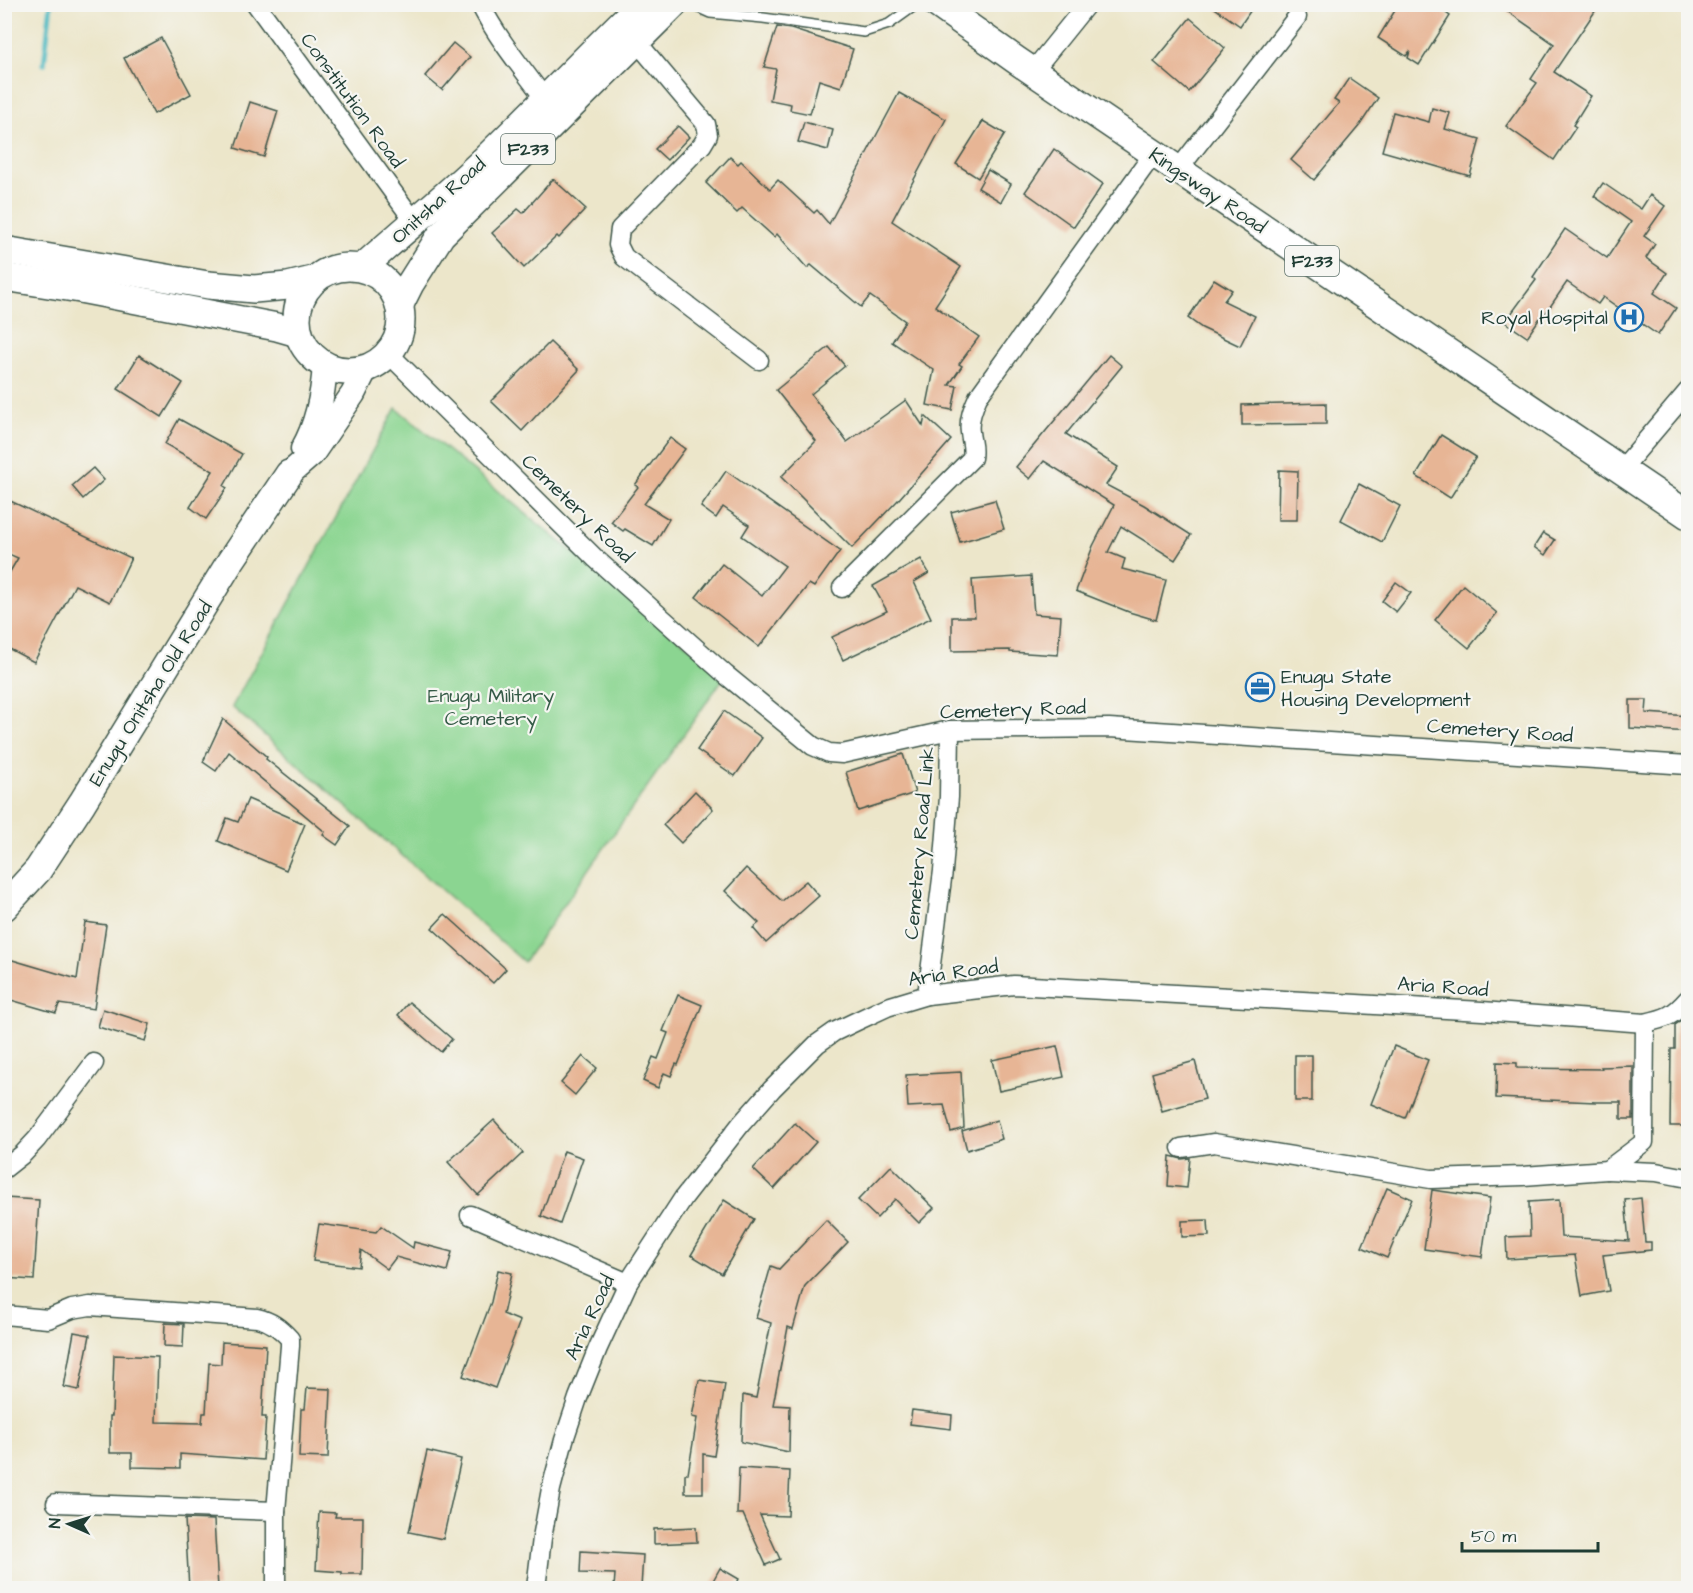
<svg xmlns="http://www.w3.org/2000/svg" width="1693" height="1593" font-family="'Architects Daughter',sans-serif">
	<rect width="100%" height="100%" fill="#f6f6f2"/>
	<filter id="ink" filterUnits="userSpaceOnUse"><feTurbulence type="fractalNoise" baseFrequency=".0167" numOctaves="2"/><feDisplacementMap in="SourceGraphic" scale="12" xChannelSelector="R" yChannelSelector="G"/><feConvolveMatrix kernelMatrix="1 2 1 2 8 2 1 2 1" color-interpolation-filters="sRGB"/></filter>
	<filter id="wash" filterUnits="userSpaceOnUse"><feTurbulence type="fractalNoise" baseFrequency=".008" numOctaves="4" result="noise"/><feDisplacementMap in="SourceGraphic" scale="24" xChannelSelector="R" yChannelSelector="G"/><feGaussianBlur stdDeviation="1.35" result="paint"/><feColorMatrix in="noise" values="0 0 0 0 0 0 0 0 0 0 0 0 0 0 0 0 0 1.4 0 .05"/><feComposite in="paint" operator="in"/></filter>
	<g filter="url(#wash)">
		<rect width="100%" height="100%" fill="#ece6ca"/>
		<!-- green -->
		<path fill="#8bd591" stroke="#558962" stroke-width="1.5" d="M396,408L725,676L524,962L232,707Z"/>
		<g fill="none" stroke-linecap="round" stroke-linejoin="round">
			<!-- stream -->
			<path stroke="#4bbac2" stroke-width="5" d="M44,64L51,4"/>
		</g>
		<g id="blocks">
			<!-- building -->
			<g fill="#e7b595">
				<path d="M1209,4H1255L1240,26Z"/>
				<path d="M1399,4H1433L1450,16L1419,65L1408,58L1410,51L1406,56L1378,38Z"/>
				<path d="M1497,4H1600L1554,72L1591,96L1573,125L1576,127L1554,160L1506,126L1537,83L1531,79L1554,44Z"/>
				<path d="M1190,18L1225,48L1189,92L1154,62Z"/>
				<path d="M777,27L791,29L853,49L841,87L819,80L810,114L790,110L791,104L770,100L776,69L764,67Z"/>
				<path d="M161,38L191,94L154,114L124,58Z"/>
				<path d="M453,43L470,57L442,90L425,76Z"/>
				<path d="M1349,78L1378,98L1360,125L1314,180L1291,160L1339,103L1334,100Z"/>
				<path d="M899,93L946,119L892,221L961,267L935,306L979,337L959,364L962,366L949,385L957,386L952,410L927,405L934,370L892,342L905,321L870,296L861,307L811,265L807,268L777,234L774,237L742,208L737,213L706,183L730,157L738,164L741,161L770,189L778,180L814,213L817,210L829,224Z"/>
				<path d="M250,102L278,111L264,157L235,148Z"/>
				<path d="M1432,108L1450,113L1445,129L1480,139L1470,176L1382,151L1393,112L1429,122Z"/>
				<path d="M983,121L1005,134L978,178L956,164Z"/>
				<path d="M804,122L833,130L828,150L798,142Z"/>
				<path d="M678,126L689,137L667,160L655,149Z"/>
				<path d="M1054,149L1103,184L1074,227L1025,192Z"/>
				<path d="M988,170L1011,184L1001,202L978,188Z"/>
				<path d="M553,179L586,209L559,238L557,236L524,268L492,233L518,209L523,213Z"/>
				<path d="M1603,183L1641,209L1650,195L1665,206L1644,236L1655,244L1646,258L1667,273L1654,293L1676,308L1658,335L1603,297L1598,304L1567,282L1543,317L1542,315L1527,337L1505,322L1536,280L1533,277L1565,229L1607,258L1631,222L1594,196Z"/>
				<path d="M1214,279L1232,290L1224,301L1255,316L1240,346L1202,328L1188,318Z"/>
				<path d="M550,342L579,370L522,431L491,401Z"/>
				<path d="M829,347L845,366L811,394L847,442L906,400L923,426L925,416L951,440L899,499L852,548L781,477L816,441L776,390Z"/>
				<path d="M139,355L183,383L162,417L118,389Z"/>
				<path d="M1109,355L1122,366L1066,434L1118,467L1106,485L1144,505L1191,535L1175,560L1121,526L1108,552L1125,559L1122,569L1166,580L1156,620L1129,612L1076,591L1093,546L1114,505L1044,461L1030,479L1016,467Z"/>
				<path d="M1326,403V424L1242,425V405Z"/>
				<path d="M179,419L242,454L224,486L227,488L206,519L190,507L213,471L165,444Z"/>
				<path d="M1441,435L1476,457L1450,498L1416,476Z"/>
				<path d="M670,438L685,449L644,504L669,519L653,546L625,529L623,531L611,522L638,487L635,485Z"/>
				<path d="M93,468L104,480L83,499L72,486Z"/>
				<path d="M1279,470L1298,471L1297,520H1278Z"/>
				<path d="M726,471L840,551L814,587L809,584L759,647L696,597L722,564L762,596L785,566L742,536L749,525L723,507L716,518L701,507Z"/>
				<path d="M1359,484L1400,506L1382,542L1341,520Z"/>
				<path d="M4,498L131,558L110,602L75,585L34,662L4,646V582L18,558L4,552Z"/>
				<path d="M995,500L1004,529L960,542L951,512Z"/>
				<path d="M1543,533L1555,540L1545,555L1534,547Z"/>
				<path d="M921,559L929,573L914,582L931,618L843,660L832,637L887,611L873,586Z"/>
				<path d="M1031,576L1034,614L1061,616L1058,655L1010,652V650L952,651V617H975L972,580Z"/>
				<path d="M1396,582L1411,593L1396,612L1382,601Z"/>
				<path d="M1463,585L1497,613L1469,648L1435,620Z"/>
				<path d="M1630,700H1647L1646,713L1689,716V732L1630,728Z"/>
				<path d="M724,711L762,738L735,776L697,750Z"/>
				<path d="M223,719L267,757L266,759L350,826L337,845L323,835L325,832L229,752L216,771L203,762Z"/>
				<path d="M903,754L915,793L858,811L846,772Z"/>
				<path d="M695,791L713,809L681,843L663,825Z"/>
				<path d="M248,799L305,824L286,870L218,841L227,818L238,822Z"/>
				<path d="M746,868L782,901L806,881L819,896L766,943L753,928L759,923L725,891Z"/>
				<path d="M445,914L506,969L493,983L432,928Z"/>
				<path d="M85,922L106,925L94,1009L59,1004L56,1013L4,998V975L9,959L77,979Z"/>
				<path d="M678,995L702,1005L678,1065L676,1064L671,1076L664,1073L658,1088L643,1081L653,1057L658,1059L668,1033L663,1031Z"/>
				<path d="M409,1002L452,1039L441,1052L398,1015Z"/>
				<path d="M103,1009L150,1024L145,1041L98,1027Z"/>
				<path d="M1684,1019H1689V1126H1670L1671,1049H1675V1025Z"/>
				<path d="M1057,1046L1064,1077L999,1091L992,1060Z"/>
				<path d="M1394,1046L1428,1060L1405,1118L1371,1104Z"/>
				<rect x="1295" y="1055" width="17" height="46"/>
				<path d="M583,1056L597,1068L575,1095L561,1083Z"/>
				<path d="M1195,1061L1205,1099L1162,1111L1152,1073Z"/>
				<path d="M1497,1062L1517,1063V1068L1602,1069L1601,1067L1633,1066V1119H1621V1102H1596L1496,1098Z"/>
				<path d="M961,1072L964,1128L951,1132L944,1105L908,1107L906,1075Z"/>
				<path d="M494,1120L523,1153L478,1195L448,1162Z"/>
				<path d="M997,1120L1002,1139L967,1150L962,1131Z"/>
				<path d="M795,1123L816,1142L774,1189L753,1169Z"/>
				<path d="M564,1151L583,1158L560,1224L541,1216Z"/>
				<path d="M1170,1156L1182,1159L1190,1158L1187,1188L1168,1186Z"/>
				<path d="M891,1166L934,1208L919,1223L895,1199L877,1218L858,1200Z"/>
				<path d="M1387,1188L1412,1199L1387,1258L1362,1247Z"/>
				<path d="M1432,1190L1490,1198L1482,1257L1424,1249Z"/>
				<path d="M4,1198L39,1200L34,1280L4,1278Z"/>
				<path d="M1641,1198L1645,1242H1651V1250L1603,1255L1609,1291L1582,1296L1575,1255L1507,1259L1506,1237L1530,1236L1529,1202L1559,1200L1561,1237L1629,1241L1625,1200Z"/>
				<path d="M724,1200L754,1219L722,1274L691,1255Z"/>
				<path d="M826,1220L848,1242L805,1286L793,1329L788,1327L773,1405L790,1406L789,1452L741,1442L743,1395L756,1398L771,1323L756,1318L771,1266L779,1269Z"/>
				<path d="M1208,1220L1209,1236L1182,1237V1221Z"/>
				<path d="M319,1224L376,1232L381,1226L413,1248L414,1242L452,1252L447,1271L396,1257L387,1269L361,1250L359,1267L313,1261Z"/>
				<path d="M498,1270L512,1273L503,1314L520,1321L495,1388L463,1376L491,1302Z"/>
				<path d="M165,1323L184,1324L183,1347L164,1346Z"/>
				<path d="M74,1332L90,1335L79,1390L64,1387Z"/>
				<path d="M222,1342L266,1345L262,1417H266L263,1460L180,1454V1468L132,1467V1453H110V1416H112L114,1355L158,1357L156,1422L202,1423L203,1413H206L209,1363L221,1364Z"/>
				<path d="M699,1380L725,1384L714,1456L703,1454V1493H685V1474H688L697,1418L692,1417Z"/>
				<path d="M307,1388L331,1389L328,1458L299,1457L301,1409H305Z"/>
				<path d="M912,1410L952,1415L951,1429L910,1424Z"/>
				<path d="M427,1451L461,1459L443,1539L409,1532Z"/>
				<path d="M739,1468L790,1471L788,1516L760,1515L780,1559L766,1565L743,1514H737Z"/>
				<path d="M319,1512L336,1513L335,1517H363L362,1574H342V1572L316,1570Z"/>
				<path d="M185,1519L214,1520L218,1588H189Z"/>
				<path d="M696,1527L697,1542L654,1544V1529Z"/>
				<path d="M581,1551L643,1555L641,1588H614L615,1574L580,1573Z"/>
				<path d="M720,1568L739,1579L734,1588H709Z"/>
			</g>
		</g>
	</g>
	<g filter="url(#ink)">
		<use href="#blocks" fill-opacity="0" stroke="#3e564a" stroke-width="1.5"/>
		<g fill="none" stroke-linecap="round" stroke-linejoin="round">
			<!-- lane casing -->
			<g stroke="#3e564a" stroke-width="12">
				<path id="lane" d="M690,4L710,13L763,18L864,32L889,24L917,4"/>
			</g>
			<!-- street casing -->
			<g stroke="#3e564a" stroke-width="21">
				<g id="street">
					<path d="M256,4L414,221"/>
					<path d="M480,4C497,38 522,68 545,99"/>
					<path d="M637,42L706,124L708,135L702,145L620,229L618,245L624,257L759,360"/>
					<path d="M1033,71L1087,4"/>
					<path d="M1178,170L1297,17"/>
					<path d="M388,353L596,559L726,675L813,746L829,753L842,754L950,730L1109,728L1688,765"/>
					<path d="M1621,470L1688,391"/>
					<path d="M842,588L972,458C974,446 971,443 970,432C968,420 973,408 978,397L1154,153"/>
					<path d="M927,995L943,871L949,797L950,730"/>
					<path d="M1181,1148L1214,1143L1431,1179L1523,1176L1607,1170L1644,1142L1645,1023"/>
					<path d="M4,1169L23,1154L37,1139L94,1063"/>
					<path d="M1607,1170L1656,1172L1688,1178"/>
					<path d="M470,1215L628,1283"/>
					<path d="M4,1315L48,1319L72,1309L90,1306L257,1318C271,1321 280,1328 290,1339V1346L276,1511V1588"/>
					<path d="M56,1503L276,1511"/>
					<path d="M536,1588L542,1538L551,1489L564,1440L578,1398L598,1348L628,1283L684,1197L741,1124L772,1089L817,1044L834,1032L857,1021L887,1007L927,995L1014,985L1482,1011L1645,1023C1667,1018 1673,1016 1688,999"/>
				</g>
			</g>
			<!-- secondary casing -->
			<g stroke="#3e564a" stroke-width="27">
				<g id="secondary">
					<path d="M303,449C318,423 323,395 325,365"/>
					<path d="M289,474L312,454L353,394L366,368"/>
				</g>
			</g>
			<!-- primary casing -->
			<g stroke="#3e564a" stroke-width="30">
				<g id="primary">
					<path d="M937,4L1016,60L1688,515"/>
					<path d="M4,250L208,285L254,289L288,286L313,280"/>
					<circle cx="349" cy="319" r="52"/>
					<path d="M362,268C403,231 445,197 485,159C538,108 588,55 641,4"/>
					<path d="M4,277L80,289L277,327L298,333"/>
					<path d="M399,306L410,284L441,235L674,4"/>
					<path d="M4,907L38,870L82,803L230,562L289,474"/>
				</g>
			</g>
			<!-- lane -->
			<use href="#lane" stroke="#fff" stroke-width="9"/>
			<!-- street -->
			<use href="#street" stroke="#fff" stroke-width="18"/>
			<!-- secondary -->
			<use href="#secondary" stroke="#fff" stroke-width="24"/>
			<!-- primary -->
			<use href="#primary" stroke="#fff" stroke-width="27"/>
		</g>
	</g>
	<!-- icons -->
	<defs>
		<g id="hospital-ring" transform="scale(1.5)"><circle r="9.5" fill="#f6f6f2" stroke="#1f6fb2" stroke-width="1.5"/><path d="M-5-5h3v3.5h4V-5h3V5h-3V1.5h-4V5h-3Z" fill="#1f6fb2"/></g>
		<g id="office-ring" transform="scale(1.5)"><circle r="9.5" fill="#f6f6f2" stroke="#1f6fb2" stroke-width="1.5"/><path d="M-6-3h4V-5.5h4V-3h4V5H-6ZM-1-4.5V-3h2v-1.5ZM-6 0V1H6V0Z" fill="#1f6fb2"/></g>
	</defs>
	<g fill-rule="evenodd">
		<use href="#hospital-ring" x="1629" y="317"/>
		<use href="#office-ring" x="1260" y="687"/>
	</g>
	<g text-anchor="middle" stroke-width="4.5" stroke-linejoin="round" paint-order="stroke">
		<!-- shield labels -->
		<g fill="#f6f6f2" stroke="#60746d" stroke-width="1.5">
			<rect x="501" y="134" width="54" height="30" rx="4.5"/>
			<rect x="1285" y="246" width="54" height="30" rx="4.5"/>
		</g>
		<g font-size="18" font-weight="bold" fill="#1f3d34">
			<text x="528" y="155">F233</text>
			<text x="1312" y="267">F233</text>
		</g>
		<!-- street labels -->
		<g font-size="20" fill="#1f3d34" stroke="#f6f6f2">
			<text transform="translate(353 100) rotate(54)" y="7">Constitution Road</text>
			<text transform="translate(1208 190) rotate(34)" y="7">Kingsway Road</text>
			<text transform="translate(438 200) rotate(-42)" y="7">Onitsha Road</text>
			<text transform="translate(578 508) rotate(44)" y="7">Cemetery Road</text>
			<text transform="translate(150 693) rotate(-58)" y="7">Enugu Onitsha Old Road</text>
			<text transform="translate(1013 709) rotate(-2)" y="7">Cemetery Road</text>
			<text transform="translate(1500 730) rotate(4)" y="7">Cemetery Road</text>
			<text transform="translate(919 843) rotate(-85)" y="7">Cemetery Road Link</text>
			<text transform="translate(953 972) rotate(-9)" y="7">Aria Road</text>
			<text transform="translate(1443 986) rotate(4)" y="7">Aria Road</text>
			<text transform="translate(589 1317) rotate(-65)" y="7">Aria Road</text>
		</g>
		<!-- poi labels -->
		<g font-size="20" fill="#1f3d34" stroke="#f6f6f2" text-anchor="end">
			<text x="1608" y="324">Royal Hospital</text>
			<text x="1281" y="683" text-anchor="start">Enugu State<tspan x="1281" dy="23">Housing Development</tspan></text>
		</g>
		<!-- park labels -->
		<g font-size="20" fill="#355b47" stroke="#f6f6f2">
			<text x="491" y="702">Enugu Military<tspan x="491" dy="23">Cemetery</tspan></text>
		</g>
	</g>
	<!-- margin -->
	<rect width="1693" height="1593" fill="none" stroke="#f6f6f2" stroke-width="24"/>
	<!-- north arrow -->
	<g transform="translate(69 1524) rotate(273)" stroke="#f6f6f2" stroke-width="4.5" paint-order="stroke">
	<path d="M0-4.5L10 22L0 15L-10 22Z" fill="#1f3d34"/>
	<text y="-9" font-size="16" font-weight="bold" text-anchor="middle" fill="#1f3d34">N</text>
	</g>
	<!-- scale -->
	<path d="M1462 1542v9h136v-9" fill="none" stroke="#1f3d34" stroke-width="3"/>
	<text x="1471" y="1542" font-size="18" fill="#1f3d34" stroke="#f6f6f2" stroke-width="4.5" paint-order="stroke">50 m</text>
</svg>
